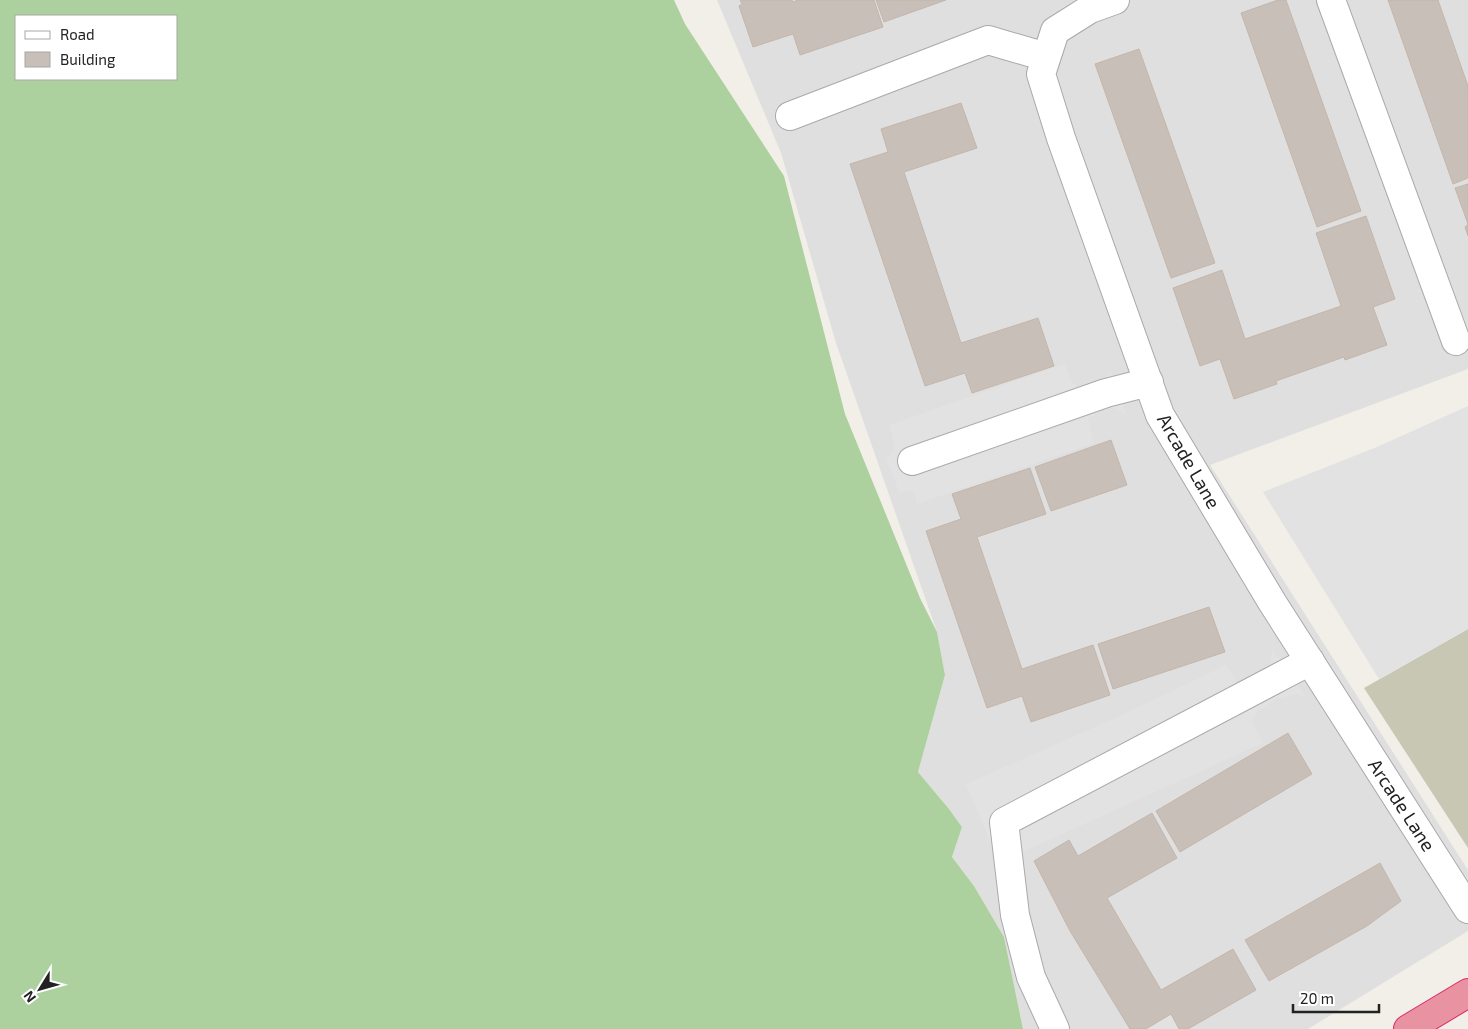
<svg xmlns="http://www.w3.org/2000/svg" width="1468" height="1029" font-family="'Exo 2',sans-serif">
	<rect width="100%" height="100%" fill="#f2efe9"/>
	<!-- residential -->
	<path fill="#e0dfdf" d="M717,0H1468V369L1210,465L1468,870V931L1308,1029H1023L1004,937L974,886L952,857L962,827L949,809L918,772L945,675L937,632L836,343L781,153Z"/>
	<!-- construction -->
	<path fill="#c7c7b4" d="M1468,629V848L1364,688Z"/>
	<!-- forest -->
	<path fill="#add19e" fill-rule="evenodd" d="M0,0H674L685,24L784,176L845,414L920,598L937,632L945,675L918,772L949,809L962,827L952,857L974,886L1004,937L1023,1029H0ZM16,16H176V79H16Z"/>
	<!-- parking -->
	<g fill="#e2e2e2">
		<path d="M1065,364L1071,382L1079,387L1090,386L1103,380L1111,371L1126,414L1114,408L1101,410L1088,419L1094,443L917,504L914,491L899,492L886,458L894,450V443L889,425Z"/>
		<path d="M1468,406V629L1379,679L1263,492L1377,447Z"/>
		<path d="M1272,649L1306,697L1296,694L1287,696L1277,699L1258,711L1252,722L1263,743L1027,850L998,860L966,784L1120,716L1226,665L1237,683L1248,684L1269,669L1271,661Z"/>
		<path d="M1171,1014L1180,1029H1146Z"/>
	</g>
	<!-- building -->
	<g fill="#c7bfb8" stroke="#c4b6ab">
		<path d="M740,0H792L793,2L798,0H874L883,27L800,55L793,34L753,47L739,6L742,4Z"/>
		<path d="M876,0H946L884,22Z"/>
		<path d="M1278,0H1286L1361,211L1317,227L1241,13Z"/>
		<path d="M1388,0H1438L1468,86V178L1453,184Z"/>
		<path d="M1139,49L1215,263L1171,278L1095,64Z"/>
		<path d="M961,103L977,148L904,172L961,343L1038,318L1054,366L972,393L965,373L925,386L850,164L888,152L881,129Z"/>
		<path d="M1468,184V236L1465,227L1468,224L1455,188Z"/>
		<path d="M1366,216L1395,299L1373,307L1387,345L1345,360L1344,357L1276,381L1277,384L1234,399L1220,359L1200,366L1173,288L1222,270L1245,339L1341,306L1316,233Z"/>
		<path d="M1111,440L1127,485L1051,511L1035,467Z"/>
		<path d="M1030,468L1046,514L977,537L1022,669L1093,645L1110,695L1031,722L1022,696L987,708L926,531L961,519L952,494Z"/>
		<path d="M1209,607L1225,652L1113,689L1098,644Z"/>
		<path d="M1288,733L1312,774L1180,852L1156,811Z"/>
		<path d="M1152,813L1177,858L1107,898L1161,990L1233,949L1256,990L1188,1029H1179L1171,1014L1146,1029H1130L1070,931L1034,861L1069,840L1078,856Z"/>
		<path d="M1380,863L1401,901L1367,926L1269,981L1245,940Z"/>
	</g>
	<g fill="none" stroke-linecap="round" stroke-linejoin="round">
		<!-- minor casing -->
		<g stroke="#a9a9a9" stroke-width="30">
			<g id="minor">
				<path d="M1115,0L1090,9L1055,31L1041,74L1061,138L1160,415L1272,602L1468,909"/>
				<path d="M1331,0L1456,341"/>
				<path d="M790,116L988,40L1046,57"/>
				<path d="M912,461L1106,393L1149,382"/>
				<path d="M1055,1029L1031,977L1015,915L1004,822L1310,661"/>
			</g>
		</g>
		<!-- highway casing -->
		<g stroke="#dc2a67" stroke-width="30">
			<path id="highway" d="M1408,1029L1468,993"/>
		</g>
		<!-- minor -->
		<use href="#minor" stroke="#fff" stroke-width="28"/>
		<!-- highway -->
		<use href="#highway" stroke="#e892a2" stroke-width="28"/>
	</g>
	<g text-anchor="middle" stroke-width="4.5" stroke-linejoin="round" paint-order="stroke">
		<!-- street labels -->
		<g font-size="19" fill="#222" stroke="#fff">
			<text transform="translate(1189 461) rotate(60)" y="7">Arcade Lane</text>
			<text transform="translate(1402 805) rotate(57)" y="7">Arcade Lane</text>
		</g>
	</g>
	<!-- legend -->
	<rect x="15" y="15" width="162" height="65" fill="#ffffff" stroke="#a7a7a7"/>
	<rect x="25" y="31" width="25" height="8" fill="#ffffff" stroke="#a7a7a7"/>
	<text x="60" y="40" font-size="15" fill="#222222">Road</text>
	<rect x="25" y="52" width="25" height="15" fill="#c7bfb8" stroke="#a7a7a7"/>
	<text x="60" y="65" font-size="15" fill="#222222">Building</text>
	<!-- north arrow -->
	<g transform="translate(40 989) rotate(233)" stroke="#ffffff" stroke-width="4" paint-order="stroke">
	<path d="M0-4L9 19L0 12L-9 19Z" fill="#222222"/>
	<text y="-8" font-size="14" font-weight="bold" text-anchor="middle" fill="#222222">N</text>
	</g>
	<!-- scale -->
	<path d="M1293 1004v8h86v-8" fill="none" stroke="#222222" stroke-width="2.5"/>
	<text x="1300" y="1004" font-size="15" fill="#222222" stroke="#ffffff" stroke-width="4" paint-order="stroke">20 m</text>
</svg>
